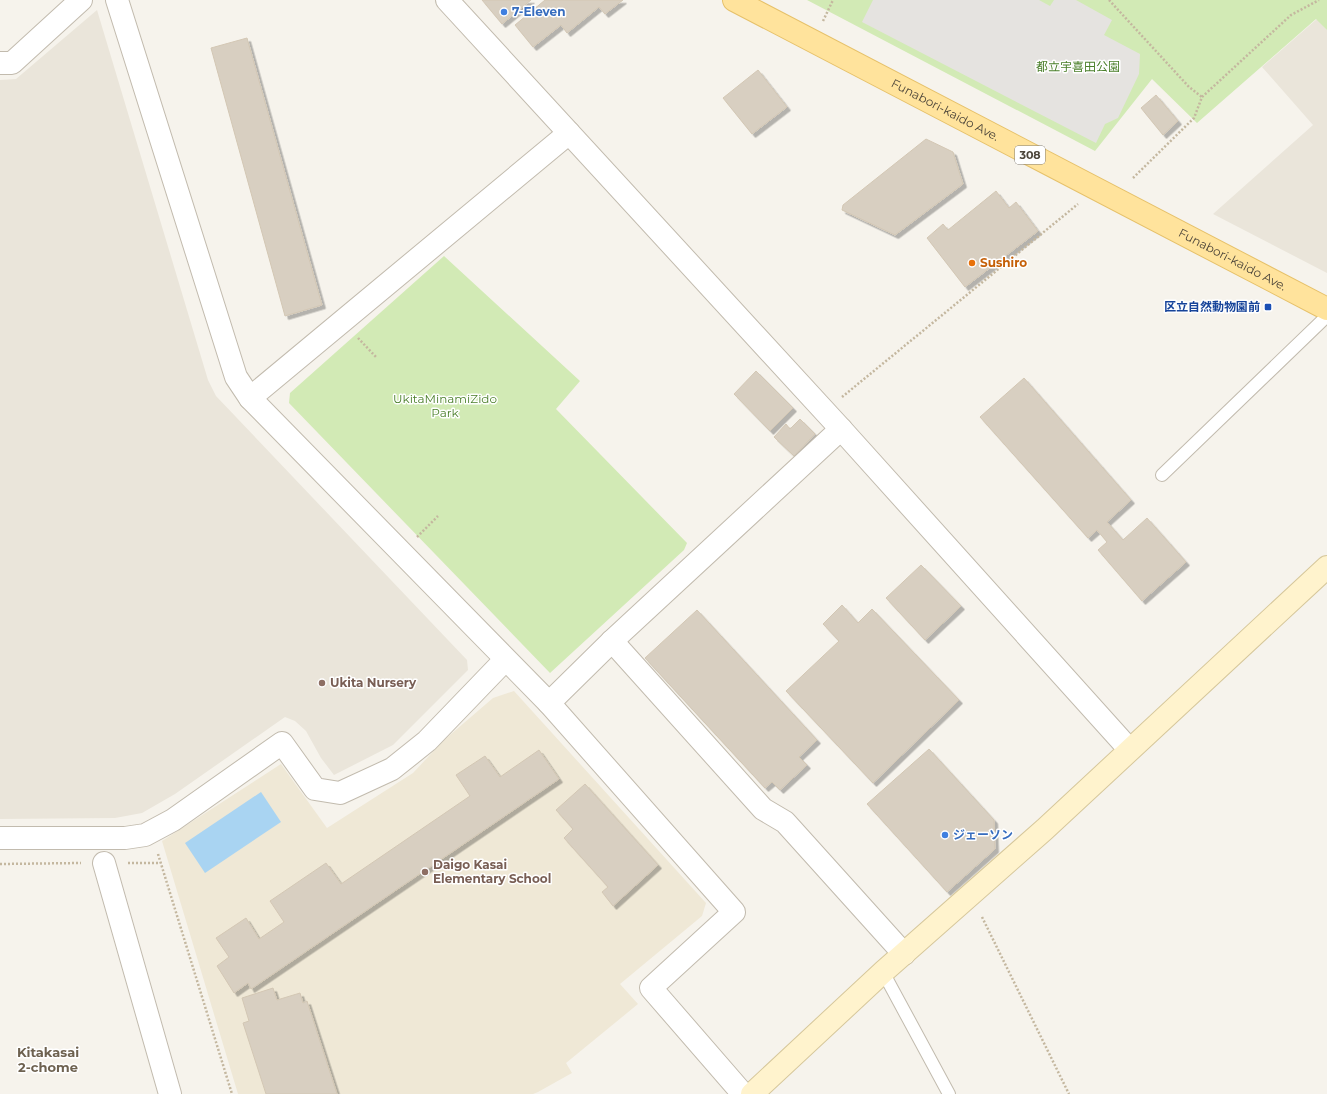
<svg xmlns="http://www.w3.org/2000/svg" width="1327" height="1094" font-family="Montserrat,'Noto Sans JP',sans-serif">
	<defs>
		<filter id="shadow"><feDropShadow dx="3.5" dy="3.5" stdDeviation="0" flood-color="#0004"/></filter>
	</defs>
	<rect width="100%" height="100%" fill="#f6f3ec"/>
	<!-- residential -->
	<g fill="#eae5da">
		<path d="M97,10L208,380L216,396L467,660L468,670L393,745L334,775L321,758L306,731L295,721L285,717L175,794L142,813L115,818L0,819V80L16,79Z"/>
		<path d="M1317,19L1327,30V273L1213,214L1313,125L1262,67Z"/>
	</g>
	<!-- education -->
	<path fill="#efe8d6" d="M514,691L706,903L702,916L620,984L638,1004L566,1063L572,1073L538,1092L533,1094H238L162,841L281,764L327,828L413,773L443,741L493,698Z"/>
	<!-- green -->
	<g fill="#d2eab5">
		<path d="M807,0H1327V30L1316,19L1197,123L1152,79L1095,151Z"/>
		<path d="M444,256L580,381L556,409L687,543L684,550L550,673L289,403L290,393Z"/>
	</g>
	<!-- parking -->
	<path fill="#e5e3e0" d="M873,0H1039L1050,6L1054,0H1076L1112,20L1104,35L1140,54L1139,74L1118,118L1105,124L1096,143L862,22Z"/>
	<!-- water -->
	<path fill="#a9d4f2" d="M261,792L281,822L205,873L185,843Z"/>
	<!-- building -->
	<g fill="#d8cfc1" stroke="#d3c7b4" filter="url(#shadow)">
		<path d="M482,0H531L502,24Z"/>
		<path d="M545,0H623L605,14L599,7L567,33L561,25L533,47L515,25Z"/>
		<path d="M247,38L322,305L285,316L211,48Z"/>
		<path d="M758,70L787,107L752,134L723,98Z"/>
		<path d="M1156,95L1178,121L1163,135L1141,108Z"/>
		<path d="M926,139L953,152L963,184L895,235L842,210L843,205Z"/>
		<path d="M996,191L1009,208L1016,202L1038,231L965,287L927,238L943,224L948,230Z"/>
		<path d="M756,371L793,408L770,431L734,394Z"/>
		<path d="M1024,378L1131,500L1107,522L1123,540L1147,518L1186,562L1142,601L1098,550L1107,542L1097,530L1088,538L980,417Z"/>
		<path d="M800,419L815,434L794,456L774,437L786,424L790,429Z"/>
		<path d="M921,565L961,606L925,640L886,598Z"/>
		<path d="M842,605L858,623L872,609L959,700L873,783L786,691L839,641L823,624Z"/>
		<path d="M697,610L817,740L799,757L807,765L780,790L772,782L765,788L645,658Z"/>
		<path d="M929,749L994,820L995,849L947,892L867,804Z"/>
		<path d="M539,750L559,779L251,989L248,983L234,993L217,966L229,957L216,938L246,918L259,939L284,922L270,901L326,863L341,884L470,796L456,775L485,756L500,777Z"/>
		<path d="M585,784L658,865L613,906L602,892L608,887L564,838L573,829L556,810Z"/>
		<path d="M273,988L277,1000L300,993L303,1003L307,1001L337,1094H266L243,1023L249,1021L242,998Z"/>
	</g>
	<g fill="none" stroke-linecap="round" stroke-linejoin="round">
		<!-- lane casing -->
		<g stroke="#c2bbae" stroke-width="14">
			<g id="lane">
				<path d="M1162,475L1327,316"/>
				<path d="M883,972L949,1094"/>
			</g>
		</g>
		<!-- street casing -->
		<g stroke="#c2bbae" stroke-width="24">
			<g id="street">
				<path d="M117,0L236,377L250,398L549,703L734,912L651,988L743,1094"/>
				<path d="M447,0L841,429L1129,749"/>
				<path d="M0,63H12L81,0"/>
				<path d="M250,398L569,133"/>
				<path d="M612,641L763,809L785,822L904,954"/>
				<path d="M549,703L612,641L841,429"/>
				<path d="M0,838H125L145,835L173,820L282,743L315,789L340,793L392,769L427,741L505,660"/>
				<path d="M104,863L170,1094"/>
			</g>
		</g>
		<!-- secondary casing -->
		<g stroke="#d6c79b" stroke-width="24">
			<path id="secondary" d="M752,1094L883,972L1045,829L1327,567"/>
		</g>
		<!-- primary casing -->
		<g stroke="#e6c16a" stroke-width="24">
			<g id="primary">
				<path id="s1" d="M734,0L1327,309"/>
			</g>
		</g>
		<!-- path -->
		<g stroke="#c4b79f" stroke-width="2.5" stroke-dasharray="2 2" stroke-linecap="butt">
			<path d="M1109,0L1189,87L1202,97"/>
			<path d="M823,21L833,0"/>
			<path d="M1133,178L1194,118L1202,97L1291,15L1319,0"/>
			<path d="M358,338L376,357"/>
			<path d="M842,397L1078,204"/>
			<path d="M417,537L438,516"/>
			<path d="M158,854L232,1094"/>
			<path d="M128,863H160"/>
			<path d="M0,864L81,863"/>
			<path d="M982,917L1069,1094"/>
		</g>
		<!-- lane -->
		<use href="#lane" stroke="#fff" stroke-width="12"/>
		<!-- street -->
		<use href="#street" stroke="#fff" stroke-width="22"/>
		<!-- secondary -->
		<use href="#secondary" stroke="#fff3cd" stroke-width="22"/>
		<!-- primary -->
		<use href="#primary" stroke="#ffe39c" stroke-width="22"/>
	</g>
	<!-- markers -->
	<g fill="#3f7fe0" stroke="#fff" stroke-width="1.5">
		<circle cx="504" cy="12" r="4"/>
		<circle cx="945" cy="835" r="4"/>
	</g>
	<circle fill="#e8710a" stroke="#fff" stroke-width="1.5" cx="972" cy="263" r="4"/>
	<rect fill="#1a4fb4" stroke="#fff" stroke-width="1.5" x="1264" y="303" width="8" height="8" rx="2"/>
	<g fill="#8d6e63" stroke="#fff" stroke-width="1.5">
		<circle cx="322" cy="683" r="4"/>
		<circle cx="425" cy="872" r="4"/>
	</g>
	<g text-anchor="middle" stroke-width="3" stroke-linejoin="round" paint-order="stroke">
		<!-- shield labels -->
		<rect fill="#fff" stroke="#817c74" stroke-width="1" x="1015" y="146" width="30" height="18" rx="3"/>
		<g font-size="11" font-weight="bold" fill="#4b4439">
			<text x="1030" y="159">308</text>
		</g>
		<!-- shop labels -->
		<g font-size="12" font-weight="bold" fill="#366cbe" stroke="#fff" text-anchor="start">
			<text x="512" y="16">7-Eleven</text>
			<text x="953" y="839">ジェーソン</text>
		</g>
		<!-- park labels -->
		<g font-size="12" fill="#4a7f2a" stroke="#fff">
			<text x="1078" y="71">都立宇喜田公園</text>
			<text x="445" y="403">UkitaMinamiZido<tspan x="445" dy="14">Park</tspan></text>
		</g>
		<!-- street labels -->
		<g font-size="12" fill="#4b4439" stroke="#fff">
			<text dy="4" stroke="none"><textPath href="#s1" startOffset="238">Funabori-kaido Ave.</textPath></text>
			<text dy="4" stroke="none"><textPath href="#s1" startOffset="562">Funabori-kaido Ave.</textPath></text>
		</g>
		<!-- food labels -->
		<g font-size="12" font-weight="bold" fill="#c56008" stroke="#fff" text-anchor="start">
			<text x="980" y="267">Sushiro</text>
		</g>
		<!-- transit labels -->
		<g font-size="12" font-weight="bold" fill="#164399" stroke="#fff" text-anchor="end">
			<text x="1260" y="311">区立自然動物園前</text>
		</g>
		<!-- education labels -->
		<g font-size="12" font-weight="bold" fill="#785e54" stroke="#fff" text-anchor="start">
			<text x="330" y="687">Ukita Nursery</text>
			<text x="433" y="869">Daigo Kasai<tspan x="433" dy="14">Elementary School</tspan></text>
		</g>
		<!-- neighbourhood labels -->
		<g font-size="13" font-weight="bold" fill="#6e6250" stroke="#fff">
			<text x="48" y="1057">Kitakasai<tspan x="48" dy="15">2-chome</tspan></text>
		</g>
	</g>
</svg>
